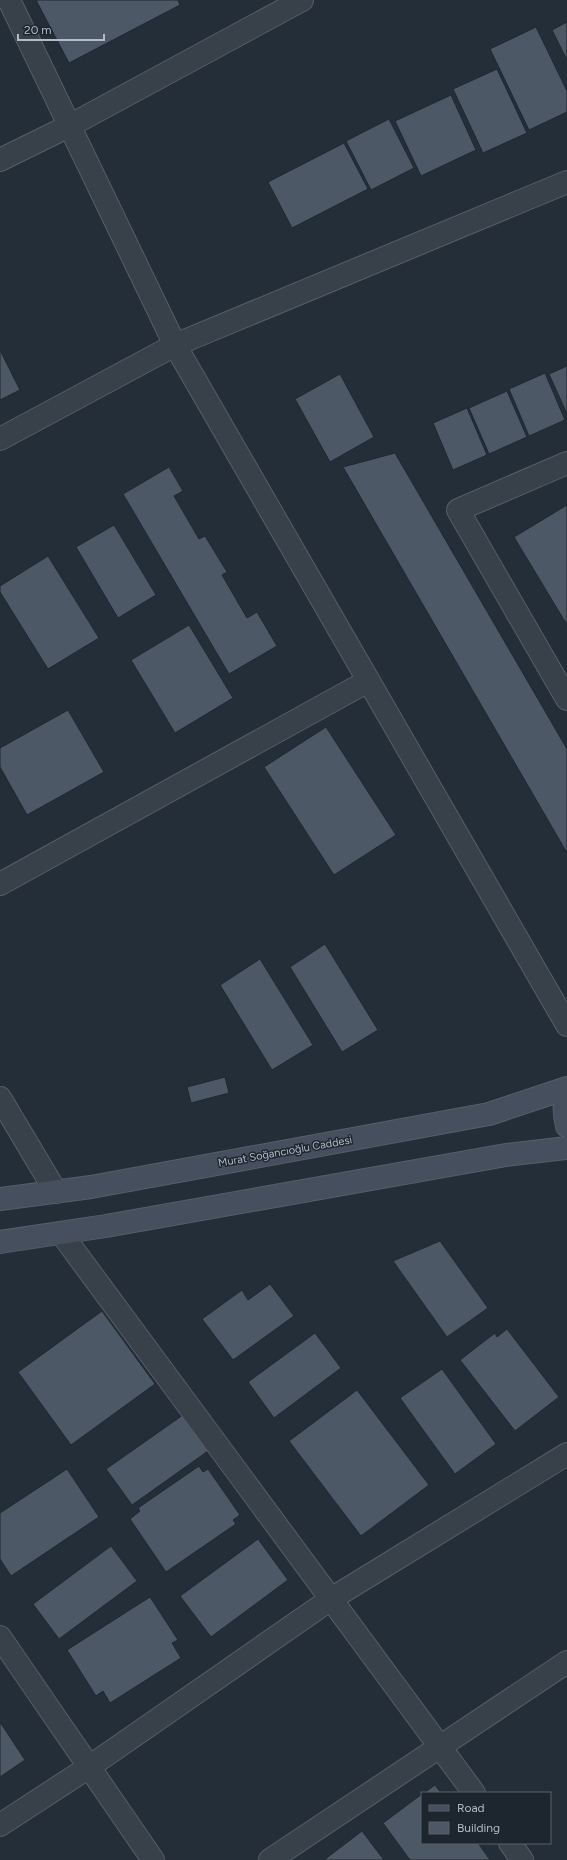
<svg xmlns="http://www.w3.org/2000/svg" width="567" height="1860" font-family="Figtree,sans-serif">
	<rect width="100%" height="100%" fill="#242e39"/>
	<!-- building -->
	<g fill="#4c5865" stroke="#1f2731">
		<path d="M36,0H178L180,5L69,63Z"/>
		<path d="M567,22V60L552,30Z"/>
		<path d="M536,27L567,91V112L529,130L490,49Z"/>
		<path d="M497,69L527,133L483,153L453,89Z"/>
		<path d="M451,95L476,150L421,176L395,121Z"/>
		<path d="M389,119L414,168L371,190L346,141Z"/>
		<path d="M344,143L368,189L292,228L268,182Z"/>
		<path d="M0,350L20,390L0,400Z"/>
		<path d="M567,366V414L549,374Z"/>
		<path d="M545,373L565,420L529,436L509,389Z"/>
		<path d="M340,374L374,437L330,462L295,399Z"/>
		<path d="M507,391L527,437L489,454L469,408Z"/>
		<path d="M467,408L487,455L453,470L433,423Z"/>
		<path d="M395,453L567,749V853L343,467Z"/>
		<path d="M169,467L183,491L174,496L199,539L205,536L227,572L222,575L247,618L257,612L277,646L229,674L123,494Z"/>
		<path d="M567,505V625L514,537Z"/>
		<path d="M114,525L156,595L118,618L76,547Z"/>
		<path d="M48,556L99,638L48,669L0,592V586Z"/>
		<path d="M189,625L233,698L175,733L131,660Z"/>
		<path d="M68,710L104,772L27,815L0,767V748Z"/>
		<path d="M326,727L396,835L334,875L264,767Z"/>
		<path d="M325,944L378,1030L342,1052L290,967Z"/>
		<path d="M260,959L313,1045L272,1070L220,985Z"/>
		<path d="M225,1077L229,1093L191,1103L187,1087Z"/>
		<path d="M440,1241L488,1308L447,1337L393,1261Z"/>
		<path d="M270,1284L294,1316L233,1360L202,1319L242,1290L248,1300Z"/>
		<path d="M102,1311L155,1384L71,1445L18,1372Z"/>
		<path d="M507,1329L559,1397L515,1431L460,1360L495,1333L497,1337Z"/>
		<path d="M315,1333L341,1368L274,1418L248,1382Z"/>
		<path d="M442,1369L496,1444L455,1474L400,1398Z"/>
		<path d="M357,1390L429,1485L361,1536L289,1441Z"/>
		<path d="M183,1415L208,1451L132,1505L106,1469Z"/>
		<path d="M199,1466L203,1472L208,1469L240,1515L233,1520L236,1524L166,1572L130,1519L140,1511L138,1508Z"/>
		<path d="M67,1469L99,1517L11,1576L0,1559V1513Z"/>
		<path d="M258,1539L288,1580L211,1637L180,1596Z"/>
		<path d="M111,1546L137,1581L59,1639L33,1604Z"/>
		<path d="M150,1597L178,1640L172,1643L181,1658L110,1703L103,1691L96,1696L67,1650Z"/>
		<path d="M0,1722L25,1760L0,1777Z"/>
		<path d="M435,1785L441,1793H424Z"/>
		<path d="M422,1794V1843H478L490,1860H410L383,1823Z"/>
		<path d="M362,1831L384,1860H324Z"/>
	</g>
	<g fill="none" stroke-linecap="round" stroke-linejoin="round">
		<!-- street casing -->
		<g stroke="#565e68" stroke-width="24">
			<g id="street">
				<path d="M9,0L175,345L567,1025"/>
				<path d="M0,160L69,126L302,0"/>
				<path d="M0,439L175,345L567,182"/>
				<path d="M567,463L458,510L567,699"/>
				<path d="M0,884L368,681"/>
				<path d="M0,1098L56,1192"/>
				<path d="M61,1233L474,1793"/>
				<path d="M0,1637L153,1860"/>
				<path d="M0,1825L89,1767L331,1599L567,1454"/>
				<path d="M510,1843L522,1860"/>
				<path d="M270,1860L567,1662"/>
			</g>
		</g>
		<!-- secondary casing -->
		<g stroke="#565e68" stroke-width="24">
			<g id="secondary">
				<path d="M567,1092C563,1104 564,1114 567,1126"/>
				<path d="M0,1199L91,1187L489,1114L567,1088"/>
				<path d="M0,1242L106,1226L506,1155L567,1148"/>
			</g>
		</g>
		<!-- street -->
		<use href="#street" stroke="#38404a" stroke-width="22"/>
		<!-- secondary -->
		<use href="#secondary" stroke="#464f5d" stroke-width="22"/>
	</g>
	<g text-anchor="middle" stroke-width="3" stroke-linejoin="round" paint-order="stroke">
		<!-- street labels -->
		<g font-size="11" fill="#b3bbc6" stroke="#1d252f">
			<text transform="translate(285 1151) rotate(-10)" y="4">Murat Soğancıoğlu Caddesi</text>
		</g>
	</g>
	<!-- legend -->
	<rect x="421" y="1792" width="130" height="52" fill="#1d252f" stroke="#59616b"/>
	<rect x="429" y="1805" width="20" height="6" fill="#464f5d" stroke="#59616b"/>
	<text x="457" y="1812" font-size="12" fill="#b3bbc6">Road</text>
	<rect x="429" y="1822" width="20" height="12" fill="#4c5865" stroke="#59616b"/>
	<text x="457" y="1832" font-size="12" fill="#b3bbc6">Building</text>
	<!-- scale -->
	<path d="M18 34v6h86v-6" fill="none" stroke="#b3bbc6" stroke-width="2"/>
	<text x="24" y="34" font-size="12" fill="#b3bbc6" stroke="#1d252f" stroke-width="3" paint-order="stroke">20 m</text>
</svg>
